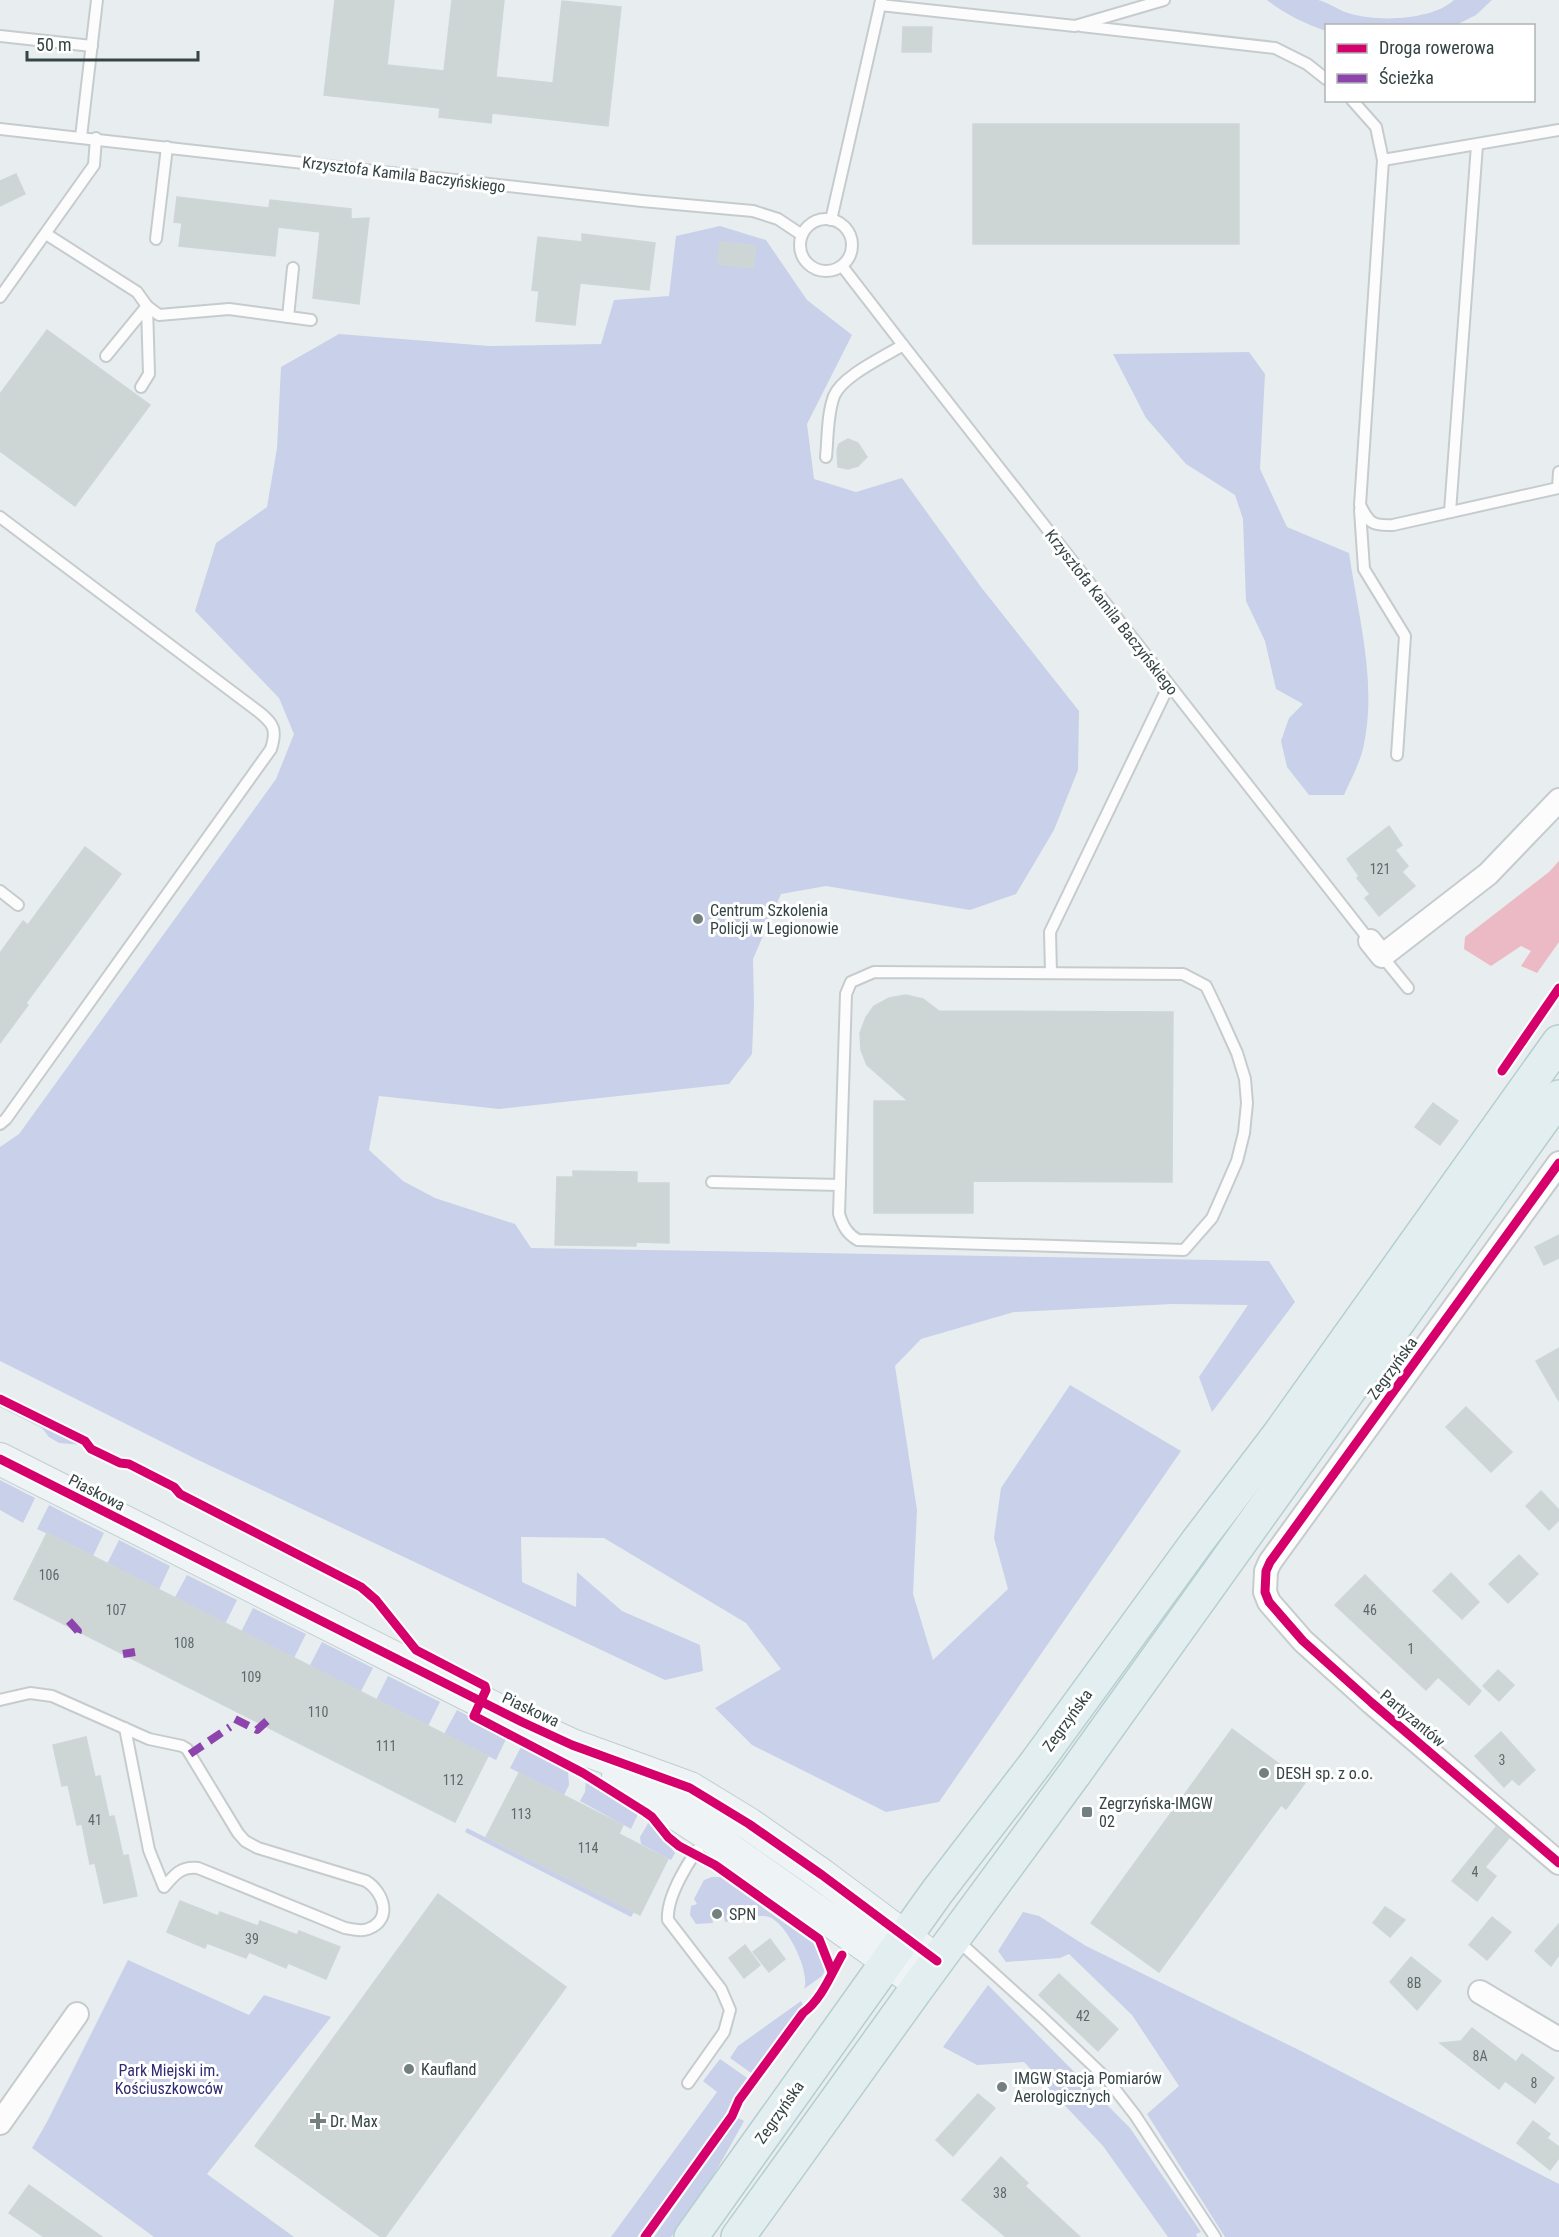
<svg xmlns="http://www.w3.org/2000/svg" width="1559" height="2237" font-family="'Roboto Condensed',sans-serif">
	<rect width="100%" height="100%" fill="#e8eeef"/>
	<!-- green -->
	<g fill="#c9d0e9">
		<path d="M1267,0C1283,0 1302,0 1318,0C1328,2 1338,10 1348,13C1376,22 1431,21 1454,0H1492L1476,15L1456,25L1326,26V31C1305,24 1285,14 1267,0Z"/>
		<path d="M720,226L766,240L807,300L852,335L807,424L814,479L856,492L902,478L981,587L1079,711L1078,770L1054,830L1016,894L970,910L826,886L781,894L753,959L754,1004L752,1054L729,1084L499,1109L379,1096L369,1150L403,1181L435,1198L515,1224L531,1248L1269,1261L1295,1302L1212,1412L1199,1377L1248,1305L1172,1304L1014,1312L921,1339L895,1366L917,1510L913,1594L933,1660L1008,1589L994,1538L1001,1488L1070,1385L1181,1451L939,1802L886,1812L752,1745L715,1708L781,1669L746,1623L604,1538L521,1537L522,1582L576,1607L577,1572L622,1611L700,1645L703,1671L665,1680L196,1459L0,1361V1147L19,1134L276,779L294,734L279,698L195,611L216,543L267,507L277,448L281,367L339,334L489,346L601,344L614,300L669,296L676,236Z"/>
		<path d="M1249,352L1265,374L1260,469L1287,527L1349,553C1358,615 1377,681 1364,744C1361,761 1351,779 1344,795H1309L1287,767L1281,741L1289,718L1303,704L1276,689L1265,641L1246,601L1243,519L1235,495L1186,464L1146,418L1113,354Z"/>
		<path d="M0,1403L83,1445L59,1443L49,1437L42,1428L0,1407Z"/>
		<path d="M0,1480L35,1498L23,1523L0,1510Z"/>
		<path d="M49,1505L104,1533L93,1556L37,1529Z"/>
		<path d="M119,1540L170,1566L158,1592L107,1564Z"/>
		<path d="M187,1575L237,1600L225,1624L174,1599Z"/>
		<path d="M253,1608L306,1634L294,1658L241,1632Z"/>
		<path d="M322,1642L373,1668L360,1693L309,1667Z"/>
		<path d="M388,1676L440,1702L428,1726L376,1700Z"/>
		<path d="M457,1710L507,1737L496,1760L444,1734Z"/>
		<path d="M522,1745L568,1770L569,1785L564,1795L510,1768Z"/>
		<path d="M586,1779L639,1812L631,1829L580,1801L585,1792Z"/>
		<path d="M650,1820L675,1853L671,1860L641,1844L640,1837Z"/>
		<path d="M467,1828L634,1912L631,1917L465,1832Z"/>
		<path d="M712,1877H720L814,1944L825,1970L822,1976L804,1989C811,1973 787,1923 769,1917C761,1914 749,1918 741,1919L740,1914H733L734,1920L725,1922L723,1909L711,1911L713,1923L696,1924L690,1915L691,1906L697,1904L694,1899L704,1880Z"/>
		<path d="M1023,1912L1039,1916L1086,1946L1301,2051L1559,2184V2237H1225L1147,2114L1179,2086L1132,2015L1069,1954L1060,1958L1006,1962L998,1951Z"/>
		<path d="M128,1960L249,2015L264,1995L331,2017L207,2174L294,2237H154L32,2148L48,2120Z"/>
		<path d="M988,1985L1130,2128L1201,2232L1196,2234L1197,2237H1168L1103,2146L1024,2062L977,2065L943,2047Z"/>
		<path d="M801,2001L803,2005L801,2011L754,2075L730,2058L738,2046Z"/>
		<path d="M720,2059L750,2080L637,2237H611L717,2092L703,2081Z"/>
		<path d="M738,2118L744,2121C722,2161 700,2201 671,2237H654Z"/>
	</g>
	<!-- water -->
	<path fill="#ebbac4" d="M1559,861V942L1537,973L1521,966L1531,951L1521,946L1491,966L1464,949L1465,937L1549,872Z"/>
	<!-- building -->
	<g fill="#ced5d5" stroke="#ced6d7" stroke-width="1.5">
		<path d="M335,0H394L387,65L444,71L452,0H504L496,77L553,83L562,1L621,7L608,126L492,113L491,123L439,117L440,108L324,95Z"/>
		<path d="M903,27H932L931,52H902Z"/>
		<rect x="973" y="124" width="266" height="120"/>
		<path d="M16,174L25,194L0,206V181Z"/>
		<path d="M177,197L269,208L270,200L351,209V219L369,218L359,304L313,298L320,232L278,227L275,256L179,246L182,223L174,222Z"/>
		<path d="M582,234L655,243L649,290L580,283L575,325L536,321L539,291L532,290L538,237L582,242Z"/>
		<path d="M720,242L756,246L753,268L718,264Z"/>
		<path d="M47,330L150,405L75,506L0,451V394Z"/>
		<path d="M848,439L858,443L867,457L858,466L848,469L838,467L837,450L839,444Z"/>
		<path d="M1389,826L1402,845L1395,850L1408,866L1402,872L1415,886L1379,916L1365,898L1370,894L1357,878L1359,876L1347,859Z"/>
		<path d="M85,847L121,874L26,1003L28,1005L0,1043V953L23,921L28,925Z"/>
		<path d="M906,995L923,999L939,1011L1173,1012L1172,1182L973,1181V1213H874V1101H908L867,1065L861,1050L860,1033L866,1017L874,1006L889,998Z"/>
		<path d="M1433,1103L1458,1121L1440,1145L1415,1127Z"/>
		<path d="M573,1171L637,1172V1183H669V1243L636,1242V1246L555,1245L557,1177H573Z"/>
		<path d="M1559,1235V1258L1544,1265L1535,1247Z"/>
		<path d="M1559,1348V1401L1536,1361Z"/>
		<path d="M1466,1407L1512,1452L1491,1472L1446,1427Z"/>
		<path d="M1541,1491L1559,1510V1520L1549,1530L1526,1506Z"/>
		<path d="M47,1533L488,1756L455,1822L14,1599Z"/>
		<path d="M1519,1555L1538,1574L1508,1603L1489,1584Z"/>
		<path d="M1451,1573L1479,1602L1462,1619L1433,1591Z"/>
		<path d="M1365,1575L1481,1691L1469,1705L1438,1677L1426,1690L1335,1605Z"/>
		<path d="M1498,1670L1514,1685L1499,1701L1483,1686Z"/>
		<path d="M1232,1729L1305,1783L1286,1809L1281,1805L1159,1972L1091,1923Z"/>
		<path d="M1501,1732L1535,1770L1519,1785L1512,1779L1504,1787L1475,1756Z"/>
		<path d="M86,1737L95,1777L100,1776L109,1817L114,1816L123,1856L128,1855L137,1896L104,1903L95,1863L90,1864L82,1824L77,1825L68,1785L62,1786L53,1745Z"/>
		<path d="M519,1773L623,1825L619,1834L668,1859L640,1915L486,1837Z"/>
		<path d="M1496,1827L1509,1838L1485,1867L1496,1876L1477,1901L1452,1881Z"/>
		<path d="M438,1894L566,1987L385,2237H381L255,2146Z"/>
		<path d="M180,1901L218,1916L220,1912L258,1926L260,1921L297,1935L299,1931L340,1947L326,1979L288,1963L286,1968L249,1952L246,1958L207,1943L205,1948L167,1932Z"/>
		<path d="M1385,1907L1405,1920L1390,1937L1373,1923Z"/>
		<path d="M1492,1917L1511,1932L1487,1960L1469,1945Z"/>
		<path d="M1559,1924V1955L1551,1966L1535,1951Z"/>
		<path d="M770,1939L785,1959L769,1972L753,1952Z"/>
		<path d="M745,1945L760,1965L744,1978L729,1958Z"/>
		<path d="M1411,1957L1441,1981L1417,2010L1390,1982Z"/>
		<path d="M1059,1974L1118,2029L1098,2051L1039,1995Z"/>
		<path d="M1472,2028L1516,2062L1522,2054L1554,2078L1535,2103L1505,2081L1499,2089L1440,2043L1461,2041Z"/>
		<path d="M978,2094L995,2108L953,2156L936,2140Z"/>
		<path d="M1533,2121L1550,2134L1547,2138L1559,2147V2158L1550,2170L1517,2143Z"/>
		<path d="M1001,2157L1028,2183L1025,2186L1080,2237H1006L962,2200Z"/>
		<path d="M29,2185L102,2237H44L9,2213Z"/>
	</g>
	<g fill="none" stroke-linecap="round" stroke-linejoin="round">
		<!-- lane casing -->
		<g stroke="#c6cccd" stroke-width="14">
			<g id="lane">
				<path d="M880,5L1075,26L1164,0"/>
				<path d="M1081,26L1275,48L1307,64L1326,79"/>
				<path d="M0,36L92,46"/>
				<path d="M1352,100L1376,127L1383,160L1360,505C1369,523 1372,526 1393,525L1558,488L1559,472"/>
				<path d="M0,129L642,201L753,211L778,219L802,235"/>
				<path d="M81,137L97,0"/>
				<path d="M1383,160L1559,130"/>
				<circle cx="826" cy="245" r="26"/>
				<path d="M831,220L881,1"/>
				<path d="M46,234L137,292L147,306L159,315L229,309L311,320"/>
				<path d="M156,239L167,147"/>
				<path d="M842,266L903,345L1370,941"/>
				<path d="M0,297L94,165L96,138"/>
				<path d="M288,317L293,268"/>
				<path d="M106,356L147,306L149,374L141,387"/>
				<path d="M826,457C828,437 827,415 834,396C842,376 884,357 903,345"/>
				<path d="M1360,510L1364,569L1405,636L1397,755"/>
				<path d="M1450,512L1477,145"/>
				<path d="M0,517L259,712C274,724 277,730 271,749L6,1119L0,1124"/>
				<path d="M0,891L18,905"/>
				<path d="M1382,956L1408,988"/>
				<path d="M874,972L1183,974L1206,986L1218,1011L1237,1053L1245,1079L1247,1103L1244,1133L1237,1161L1224,1191L1212,1218L1184,1250L858,1240C847,1234 843,1226 839,1214L846,994L851,982Z"/>
				<path d="M1051,973L1050,932L1169,685"/>
				<path d="M712,1182L840,1185"/>
				<path d="M0,1700L30,1693L52,1696L149,1739L182,1746L187,1749L238,1833L245,1841L258,1848L366,1881C384,1892 393,1920 368,1929C360,1932 352,1929 345,1928L198,1868C181,1866 174,1875 164,1887L149,1850L125,1728"/>
				<path d="M957,1940L1041,2016L1107,2079L1135,2115L1215,2237"/>
				<path d="M688,2083L724,2032L730,2010L721,1989L668,1920C666,1896 691,1856 707,1838"/>
			</g>
		</g>
		<!-- street casing -->
		<g stroke="#c6cccd" stroke-width="26">
			<g id="street">
				<path d="M1370,941L1382,956L1488,874L1559,800"/>
				<path d="M1559,1163L1270,1562L1266,1571L1265,1592L1269,1602L1303,1641L1372,1703L1559,1863"/>
				<path d="M1480,1992L1559,2039"/>
				<path d="M0,2123L77,2014"/>
			</g>
		</g>
		<!-- secondary casing -->
		<g stroke="#c1cdcf" stroke-width="34">
			<g id="secondary">
				<path d="M0,1459L522,1722L572,1745L690,1788L749,1824L822,1875L937,1961"/>
				<path d="M618,1776L709,1835L920,1984"/>
			</g>
		</g>
		<!-- primary casing -->
		<g stroke="#b6ced0" stroke-width="36">
			<g id="primary">
				<path d="M691,2237L937,1892L1036,1763L1197,1542L1278,1436L1559,1042"/>
				<path d="M738,2237L920,1984L1075,1773L1559,1097"/>
			</g>
		</g>
		<!-- lane -->
		<use href="#lane" stroke="#fcfcfd" stroke-width="10"/>
		<!-- street -->
		<use href="#street" stroke="#fcfcfd" stroke-width="22"/>
		<!-- secondary -->
		<use href="#secondary" stroke="#eef4f6" stroke-width="32"/>
		<!-- primary -->
		<use href="#primary" stroke="#e3eef0" stroke-width="33"/>
		<!-- quiet -->
		<g stroke="#8e44ad" stroke-width="8" stroke-dasharray="15 8" stroke-linecap="butt">
			<path d="M69,1621L78,1631L76,1636"/>
			<path d="M123,1654L135,1652"/>
			<path d="M235,1719L257,1730L269,1719"/>
			<path d="M190,1754L230,1727"/>
		</g>
		<!-- cycleway casing -->
		<g stroke="#fff" stroke-width="13">
			<g id="cycleway">
				<path d="M1502,1071L1559,988"/>
				<path d="M1559,1163L1270,1562L1266,1571L1265,1592L1269,1602L1303,1641L1372,1703L1559,1863"/>
				<path d="M0,1399L85,1441L91,1449L120,1463L129,1464L174,1487L180,1494L361,1587L376,1600L416,1650L485,1686L486,1690L474,1716L583,1773L645,1812L652,1817L668,1837L679,1846L715,1865L819,1939L832,1972"/>
				<path d="M0,1459L522,1722L572,1745L690,1788L749,1824L822,1875L937,1961"/>
				<path d="M645,2237L732,2116L739,2100L803,2013C822,1999 831,1974 842,1955"/>
			</g>
		</g>
		<!-- cycleway -->
		<use href="#cycleway" stroke="#d6006c" stroke-width="9"/>
	</g>
	<!-- markers -->
	<g fill="#748080" stroke="#fff" stroke-width="2">
		<circle cx="698" cy="919" r="6"/>
		<circle cx="1264" cy="1773" r="6"/>
		<rect x="1081" y="1806" width="12" height="12" rx="3"/>
		<circle cx="717" cy="1914" r="6"/>
		<circle cx="409" cy="2069" r="6"/>
		<circle cx="1002" cy="2087" r="6"/>
		<path d="M315 2112h6v6h6v6h-6v6h-6v-6h-6v-6h6z"/>
	</g>
	<g text-anchor="middle" stroke-width="6" stroke-linejoin="round" paint-order="stroke">
		<!-- number labels -->
		<g font-size="14" fill="#5d6a6a">
			<text x="1380" y="874">121</text>
			<text x="49" y="1580">106</text>
			<text x="116" y="1615">107</text>
			<text x="1370" y="1615">46</text>
			<text x="184" y="1648">108</text>
			<text x="1411" y="1654">1</text>
			<text x="251" y="1682">109</text>
			<text x="318" y="1717">110</text>
			<text x="386" y="1751">111</text>
			<text x="1502" y="1765">3</text>
			<text x="453" y="1785">112</text>
			<text x="521" y="1819">113</text>
			<text x="95" y="1825">41</text>
			<text x="588" y="1853">114</text>
			<text x="1475" y="1877">4</text>
			<text x="252" y="1944">39</text>
			<text x="1414" y="1988">8B</text>
			<text x="1083" y="2021">42</text>
			<text x="1480" y="2061">8A</text>
			<text x="1534" y="2088">8</text>
			<text x="1000" y="2198">38</text>
		</g>
		<!-- street labels -->
		<g font-size="16" fill="#354444" stroke="#fff">
			<text transform="translate(404 174) rotate(7)" y="6">Krzysztofa Kamila Baczyńskiego</text>
			<text transform="translate(1112 612) rotate(52)" y="6">Krzysztofa Kamila Baczyńskiego</text>
			<text transform="translate(1392 1368) rotate(-54)" y="6">Zegrzyńska</text>
			<text transform="translate(97 1492) rotate(27)" y="6">Piaskowa</text>
			<text transform="translate(531 1709) rotate(25)" y="6">Piaskowa</text>
			<text transform="translate(1413 1718) rotate(40)" y="6">Partyzantów</text>
			<text transform="translate(1067 1720) rotate(-54)" y="6">Zegrzyńska</text>
			<text transform="translate(779 2112) rotate(-55)" y="6">Zegrzyńska</text>
		</g>
		<!-- poi labels -->
		<g font-size="16" fill="#354444" stroke="#fff" text-anchor="start">
			<text x="710" y="916">Centrum Szkolenia<tspan x="710" dy="18">Policji w Legionowie</tspan></text>
			<text x="1276" y="1779">DESH sp. z o.o.</text>
			<text x="1099" y="1809">Zegrzyńska-IMGW<tspan x="1099" dy="18">02</tspan></text>
			<text x="729" y="1920">SPN</text>
			<text x="421" y="2075">Kaufland</text>
			<text x="1014" y="2084">IMGW Stacja Pomiarów<tspan x="1014" dy="18">Aerologicznych</tspan></text>
			<text x="330" y="2127">Dr. Max</text>
		</g>
		<!-- park labels -->
		<g font-size="16" fill="#2d2c72" stroke="#fff">
			<text x="169" y="2076">Park Miejski im.<tspan x="169" dy="18">Kościuszkowców</tspan></text>
		</g>
	</g>
	<!-- legend -->
	<rect x="1325" y="24" width="210" height="78" fill="#ffffff" stroke="#aeb4b4" stroke-width="1.5"/>
	<rect x="1337" y="44" width="30" height="9" fill="#d6006c" stroke="#aeb4b4" stroke-width="1.5"/>
	<text x="1379" y="54" font-size="18" fill="#354444">Droga rowerowa</text>
	<rect x="1337" y="74" width="30" height="9" fill="#8e44ad" stroke="#aeb4b4" stroke-width="1.5"/>
	<text x="1379" y="84" font-size="18" fill="#354444">Ścieżka</text>
	<!-- scale -->
	<path d="M27 51v9h171v-9" fill="none" stroke="#354444" stroke-width="3"/>
	<text x="36" y="51" font-size="18" fill="#354444" stroke="#ffffff" stroke-width="4.5" paint-order="stroke">50 m</text>
</svg>
